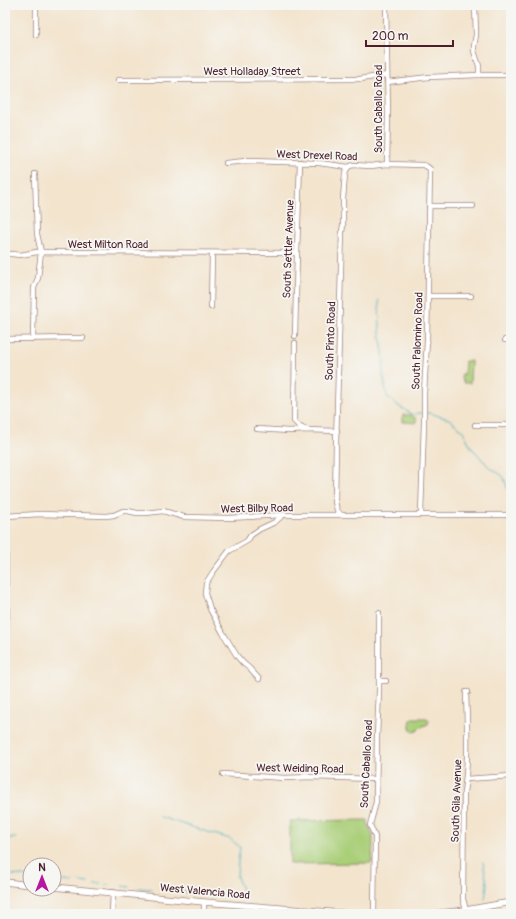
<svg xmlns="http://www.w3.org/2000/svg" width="516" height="919" font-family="Pangolin,sans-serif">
	<rect width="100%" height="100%" fill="#f6f6f2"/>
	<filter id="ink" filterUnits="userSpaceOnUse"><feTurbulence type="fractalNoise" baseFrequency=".025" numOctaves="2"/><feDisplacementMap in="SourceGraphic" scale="8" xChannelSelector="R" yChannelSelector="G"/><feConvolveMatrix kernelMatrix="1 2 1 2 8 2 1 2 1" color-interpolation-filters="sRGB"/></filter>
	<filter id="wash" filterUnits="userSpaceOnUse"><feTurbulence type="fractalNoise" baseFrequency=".012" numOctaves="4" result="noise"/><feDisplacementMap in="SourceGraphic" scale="16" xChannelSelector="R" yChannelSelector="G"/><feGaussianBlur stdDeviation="0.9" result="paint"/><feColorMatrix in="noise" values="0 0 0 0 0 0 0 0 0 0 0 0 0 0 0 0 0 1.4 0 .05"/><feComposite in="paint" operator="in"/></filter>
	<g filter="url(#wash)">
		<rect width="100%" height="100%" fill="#f3e4cd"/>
		<!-- green -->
		<g fill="#aacf79" stroke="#7a7752">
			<path d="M465,361H471L470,383H464L461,378L462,374H464Z"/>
			<path d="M403,415H411L413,417L416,418V423L403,422Z"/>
			<path d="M413,718H427L429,720L428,724L421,727L417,731L414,732C408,727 410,727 411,720Z"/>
			<path d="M368,820V824L373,837L372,863L290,864V821Z"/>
		</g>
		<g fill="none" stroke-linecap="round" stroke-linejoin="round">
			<!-- stream -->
			<g stroke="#3dacba" stroke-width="1">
				<path d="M379,300L380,331L384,360L383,374L387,397L400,407L413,415L417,413H422"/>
				<path d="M425,413H429L449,419L463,431L471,447L489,467L503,476L511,497"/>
				<path d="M160,817L230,839L240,847L238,861L237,877L245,897"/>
				<path d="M5,838H16"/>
				<path d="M483,862L487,884L485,899"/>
				<path d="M12,875L30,877"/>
				<path d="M54,879L60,880"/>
				<path d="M64,881L73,882"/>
				<path d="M80,882L88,883"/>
				<path d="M95,884H100"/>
				<path d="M105,885H109"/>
				<path d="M122,886L129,887"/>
				<path d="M139,888L152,889"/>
				<path d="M163,890L194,893"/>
				<path d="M208,894L231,895"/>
				<path d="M252,913V914"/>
			</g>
		</g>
	</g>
	<g filter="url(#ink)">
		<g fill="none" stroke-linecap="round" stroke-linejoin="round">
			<!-- minor casing -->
			<g stroke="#9e827c" stroke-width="6">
				<g id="minor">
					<path d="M36,5V35"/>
					<path d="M386,5L388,115L387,164"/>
					<path d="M475,5L476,35L474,46V51L479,66V75"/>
					<path d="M118,80L360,79L387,75"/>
					<path d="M387,82L429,77L479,75H511"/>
					<path d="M226,163L245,161L319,163L348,167L353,165L371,166L387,164L423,165L426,166L430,169L427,341L424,393V423L421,514"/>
					<path d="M429,206H473"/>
					<path d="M5,254H12L20,255L37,252L297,253"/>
					<path d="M428,296H471"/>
					<path d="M211,307L212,253"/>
					<path d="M295,336L297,253L300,162"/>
					<path d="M5,339L83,338"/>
					<path d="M33,339L34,288L38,278L41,252L37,234L35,174"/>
					<path d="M505,340H511"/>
					<path d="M295,343L294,421L300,427L307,430"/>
					<path d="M475,425H511"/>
					<path d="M257,429L289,431L307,430L337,431"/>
					<path d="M341,515L337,510L335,502L336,444L342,232L343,225V199L345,174L348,167"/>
					<path d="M5,516L41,514L106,516L114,515L123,511H128L137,513H146L163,511L184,517L228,518L283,515H511"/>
					<path d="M5,634L7,618L6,595V516"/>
					<path d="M259,679L249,668L243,663L237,656L223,633L210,609L205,593L206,583L213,572L229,551L247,541L251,535L260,529L275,522L283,515"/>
					<path d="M379,681H386"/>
					<path d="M223,774L285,778L311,777L375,779"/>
					<path d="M466,779L511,776"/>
					<path d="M466,910L463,899L464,792C469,759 467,725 466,692H468"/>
					<path d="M112,914L113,892"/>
					<path d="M204,914V902"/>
					<path d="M374,914L375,837L370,825L376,802L377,736L379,691V613"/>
				</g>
			</g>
			<!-- major casing -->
			<g stroke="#9e827c" stroke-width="7">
				<g id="major">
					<path d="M5,882L30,885"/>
					<path d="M54,887L204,902L354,914"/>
					<path d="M432,914L466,910L511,902"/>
				</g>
			</g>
			<!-- minor -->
			<use href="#minor" stroke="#fff" stroke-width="4.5"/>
			<!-- major -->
			<use href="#major" stroke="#fff" stroke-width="5.5"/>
		</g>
	</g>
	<g text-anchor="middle" stroke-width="3.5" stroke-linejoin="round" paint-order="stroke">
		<!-- street labels -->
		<g font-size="11" fill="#4a1f2b" stroke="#f6f6f2">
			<text x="252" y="75">West Holladay Street</text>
			<text transform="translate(378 109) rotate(-90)" y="4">South Caballo Road</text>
			<text transform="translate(317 155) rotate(2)" y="4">West Drexel Road</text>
			<text x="108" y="248">West Milton Road</text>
			<text transform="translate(288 249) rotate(-88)" y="4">South Settler Avenue</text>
			<text transform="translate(330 341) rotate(-88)" y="4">South Pinto Road</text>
			<text transform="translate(417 341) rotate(-88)" y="4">South Palomino Road</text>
			<text transform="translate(257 508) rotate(-1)" y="4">West Bilby Road</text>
			<text transform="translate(366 764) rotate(-87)" y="4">South Caballo Road</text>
			<text transform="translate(300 768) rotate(1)" y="4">West Weiding Road</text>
			<text transform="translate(456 801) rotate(-88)" y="4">South Gila Avenue</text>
			<text transform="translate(205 891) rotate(5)" y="4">West Valencia Road</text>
		</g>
	</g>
	<!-- margin -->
	<rect width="516" height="919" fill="none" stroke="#f6f6f2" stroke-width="20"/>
	<!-- north arrow -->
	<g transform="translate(42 877)"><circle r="19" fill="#f6f6f2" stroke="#b1a0a2"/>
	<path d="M0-3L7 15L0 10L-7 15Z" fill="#b5179e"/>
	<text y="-6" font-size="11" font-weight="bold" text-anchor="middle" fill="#4a1f2b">N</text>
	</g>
	<!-- scale -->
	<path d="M366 40v6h87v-6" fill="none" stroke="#4a1f2b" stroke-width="2"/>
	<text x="372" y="40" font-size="12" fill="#4a1f2b" stroke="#f6f6f2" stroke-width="3" paint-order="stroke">200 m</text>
</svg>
